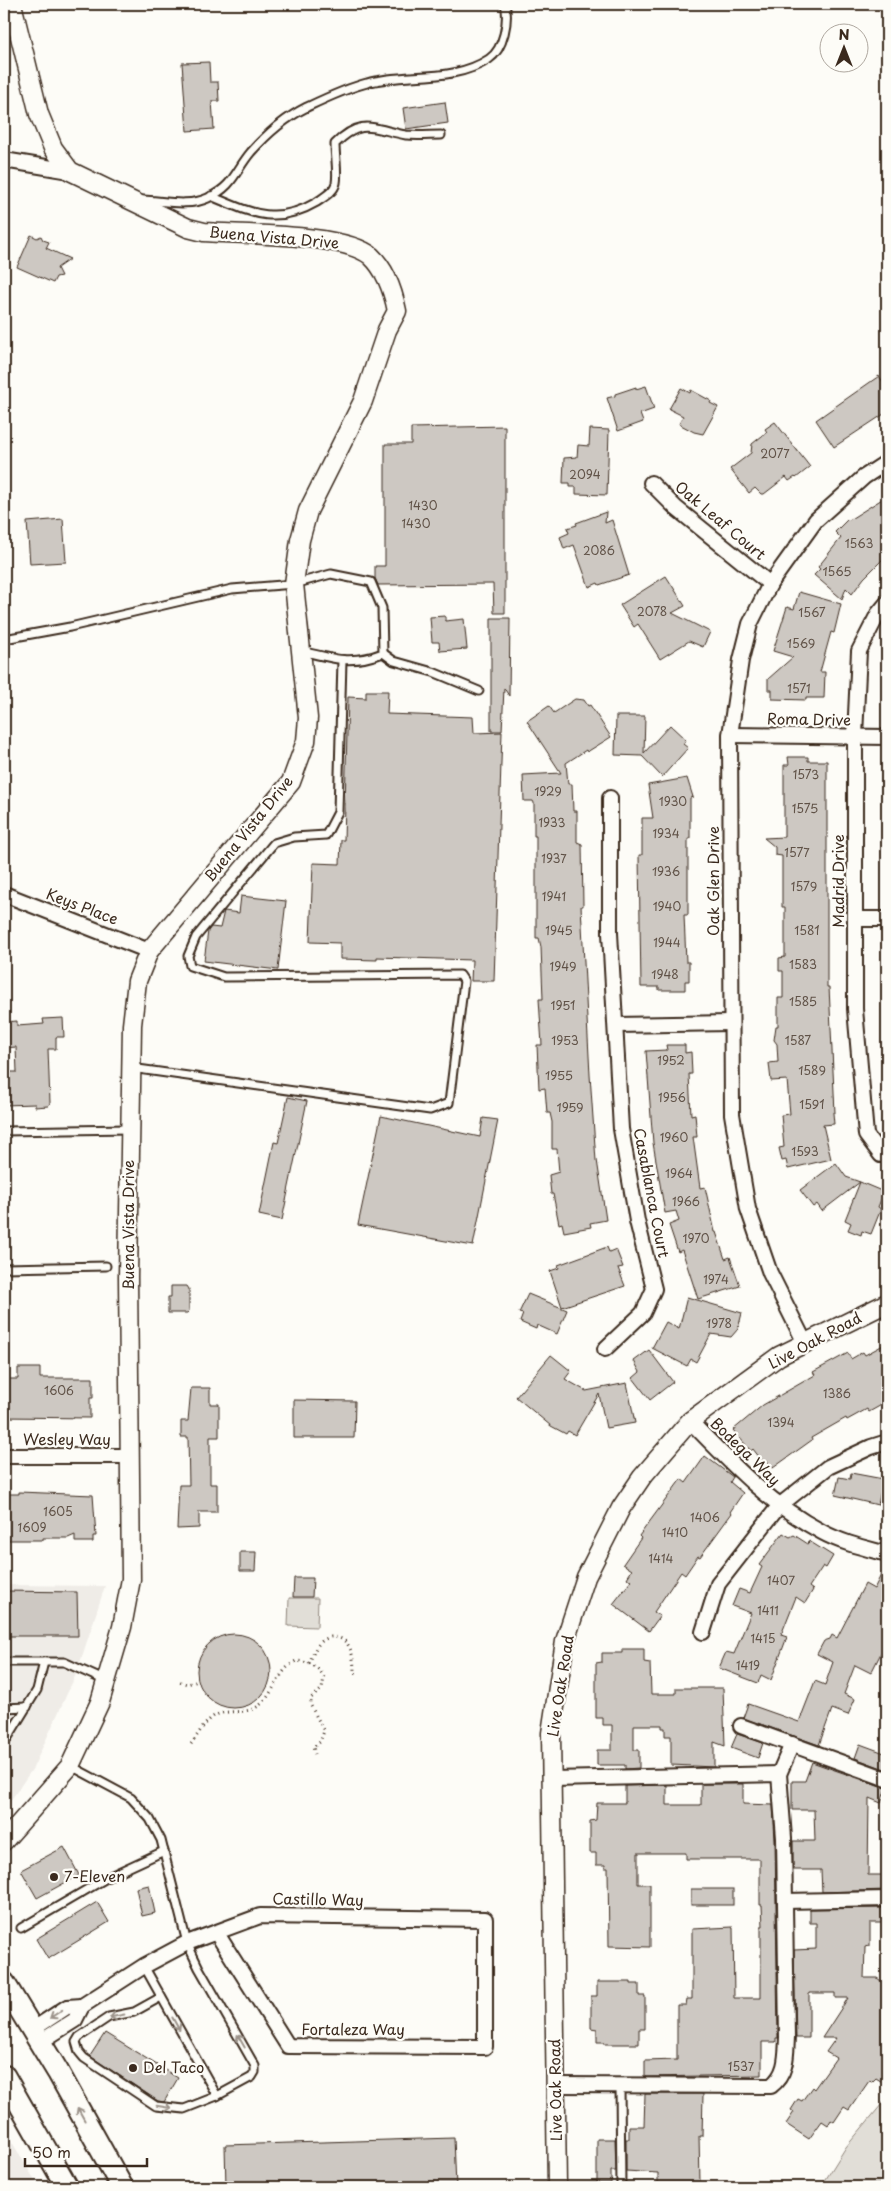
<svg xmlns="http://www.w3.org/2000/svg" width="891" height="2191" font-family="'Playpen Sans',sans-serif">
	<rect width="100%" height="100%" fill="#fdfcf7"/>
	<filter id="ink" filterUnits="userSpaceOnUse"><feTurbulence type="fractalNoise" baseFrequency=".02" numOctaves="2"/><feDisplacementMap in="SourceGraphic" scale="10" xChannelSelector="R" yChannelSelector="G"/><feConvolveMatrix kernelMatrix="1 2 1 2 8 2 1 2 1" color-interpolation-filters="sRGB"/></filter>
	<g filter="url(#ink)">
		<!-- built -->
		<g fill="#efece7">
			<path d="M4,1585L105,1586L77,1672L33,1768L4,1810Z"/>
			<path d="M4,2129L39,2187H4Z"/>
		</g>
		<!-- green -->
		<g fill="#e1ded7" stroke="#8e847a">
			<path d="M289,1598H318L317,1627L288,1626Z"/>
			<path d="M887,2098V2187H821L846,2147Z"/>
		</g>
		<!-- building -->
		<g fill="#cdc8c2" stroke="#3b2a1e">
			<path d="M209,62L210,82H218L219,101H212L214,129L187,131L182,63Z"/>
			<path d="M445,102L448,123L406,129L403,108Z"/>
			<path d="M31,235L37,238L41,236L43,240L49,242L46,248L70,259L57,268L61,276L56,277L53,283L17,267Z"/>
			<path d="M879,376L887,387V412L834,447L816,420Z"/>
			<path d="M646,386L654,409L640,414L643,422L618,431L607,398L615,396V394L636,387V389Z"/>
			<path d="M681,388L690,393L691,390L711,401L710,403L718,407L703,434L694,432L679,424L683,416L669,409Z"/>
			<path d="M775,422L810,467L796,478L795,477L789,481L786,477L764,494H761L755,488L749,493L730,469L751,453L752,444L767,432L765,429Z"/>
			<path d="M505,426V613H494L493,584L378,585L375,578V566H385V444H411V428Z"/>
			<path d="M590,429L609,430L607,495L576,494V487H570V483H563L564,458L577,457L578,445L589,446Z"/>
			<path d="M887,496V555L864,578L852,594L846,588L842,599L814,575L820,569L818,567L841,538L835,532L848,519L849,520Z"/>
			<path d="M606,512L605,523L612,520L629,575L599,585L598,583L589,587L574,545L564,549L560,537L569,533L567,528L577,525L576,523Z"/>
			<path d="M63,519L66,562L30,564L27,522Z"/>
			<path d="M666,576L685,606L672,613L710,632L703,647L689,641L660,659L638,624L634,627L620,605Z"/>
			<path d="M799,592L841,604L834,633L831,632L820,672H825L824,698H806V700L772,699V690H768V679L793,657L773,651L787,607L794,609Z"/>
			<path d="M445,616V621L464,619L467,649L440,651L439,642H432L430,617Z"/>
			<path d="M491,618H510L509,696L504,688L502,731H491Z"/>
			<path d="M366,691H388L387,714L473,717L474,733L502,732L494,981H471L472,960L377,957V960L340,959V943L310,942L313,863L340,864L341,840H344L348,697L366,698Z"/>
			<path d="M575,699L584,700L588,706L590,705L611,737L587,752L586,750L566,763L568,784H572L573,811H577V842L582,844L583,906H581L590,1075L596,1161L597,1160L606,1220L590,1223L591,1227L564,1232L562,1223L559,1224L553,1194H551L549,1175L559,1172L557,1149H552V1122L550,1113H547L545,1088L539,1089L537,1045H542L539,999H543L541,947L539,938H536V836H534V803L533,801H524L523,775L561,773L527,721L549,706L554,713Z"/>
			<path d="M616,716H645L644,753L670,725L686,740L683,744L688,748L662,777L642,756L615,755Z"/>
			<path d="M788,757H808V761H827V987H829L835,1113H833L834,1124L823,1125L831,1159L788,1169L786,1160L782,1161L779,1148L784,1147L781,1115L790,1114L787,1080L771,1081L769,1063L778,1062L777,1044L774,1040L776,1026H778V998H783V971H779V958L785,957V907H782V856L775,855V847L764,838L784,837V765H789Z"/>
			<path d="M687,778L693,797L690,798V839H688V915H684L686,962H689V981H685V990H659V987H641L639,855H642V818H653L648,785Z"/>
			<path d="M241,896L286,901L278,970L204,961L208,931L211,927L220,928L224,911L239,913Z"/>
			<path d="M63,1018L64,1037H56V1049H48L50,1103L48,1106L35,1107V1104L4,1105V1072H17L16,1047L4,1048V1022L17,1021V1026L44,1024L43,1019Z"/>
			<path d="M666,1045H685V1053L691,1052L692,1074H689L691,1115L695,1114L697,1137H693L700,1188L705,1187L715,1232H716L725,1259L730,1257L740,1286L698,1299L682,1250L678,1252L669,1225L679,1221L676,1211L665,1213L653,1143L646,1051L667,1050Z"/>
			<path d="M288,1097L307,1101L282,1220L259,1215L274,1142L278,1143Z"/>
			<path d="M381,1116L480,1137L483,1118L498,1120L473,1246L358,1225Z"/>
			<path d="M836,1163L846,1177L860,1182L822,1211L817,1204L813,1207L800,1190Z"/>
			<path d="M860,1182L884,1192L878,1207L881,1209L871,1234L862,1231L861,1235L848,1230L851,1223L845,1220Z"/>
			<path d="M607,1247L609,1252L616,1249L623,1267L618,1268L625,1286L562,1307L550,1271L559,1268L558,1265Z"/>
			<path d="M171,1286H187L189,1289V1311L187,1313H168V1297H171Z"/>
			<path d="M528,1294L567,1310L557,1334L537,1325L536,1329L520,1322L523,1314L519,1313Z"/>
			<path d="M687,1297L742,1313L738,1329L731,1337L711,1334L696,1362L691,1359L687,1366L652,1348L666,1322L679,1329Z"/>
			<path d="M887,1343V1379L880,1383L884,1389L879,1392L885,1403L869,1412L867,1409L847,1420L846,1418L811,1438L812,1440L773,1468L768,1462H763L753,1449L751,1451L733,1430L763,1405L815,1375L813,1372L848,1353L851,1359L863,1352L865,1355Z"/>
			<path d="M649,1350L673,1382L650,1400L633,1378L640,1372L634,1361Z"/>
			<path d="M551,1355L571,1371L565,1379L586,1391L627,1383L635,1423L606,1428L599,1394L575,1435L568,1431L566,1434L551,1426L516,1397Z"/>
			<path d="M18,1368H40V1378H93V1398H90V1418L4,1417V1379H18Z"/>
			<path d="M191,1388H210V1404H219V1437H210V1484H217V1512H199V1528L177,1529L179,1485H189L188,1437H181V1421H188Z"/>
			<path d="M294,1400L355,1401L354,1438H294Z"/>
			<path d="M705,1456L733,1477L730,1482L743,1493L730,1512L732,1513L700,1557L698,1556L685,1575L681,1572L654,1612L660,1616L649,1631L613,1604L631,1581L627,1578L632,1570L623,1564L641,1538L639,1536L681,1479L686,1483Z"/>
			<path d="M851,1473L883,1479L878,1505L835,1495L839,1477L850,1479Z"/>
			<path d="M19,1492L93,1495L96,1536H93V1542H75V1535L68,1538H43V1540H4V1494H19Z"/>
			<path d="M783,1533L790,1537L794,1535L808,1544L809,1541L833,1556L826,1568L823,1566L809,1587L813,1590L805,1603L796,1597L781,1635L787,1637L771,1680L761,1675L758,1683L719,1668L726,1652L734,1654L751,1613L732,1606L739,1589L750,1593L762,1567L759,1565Z"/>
			<path d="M240,1552H256L255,1571H240Z"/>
			<path d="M887,1563V1651L883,1649L871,1673L855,1665L844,1694L855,1699L848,1715L832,1709L819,1745L743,1718L748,1704L799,1722L815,1681L825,1685L833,1662L817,1654L824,1641L830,1639L832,1635L837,1638L865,1584L874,1589Z"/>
			<path d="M294,1578H313L312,1597H293Z"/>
			<path d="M4,1591L77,1592L78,1636H4Z"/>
			<circle cx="234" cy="1671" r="37"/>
			<path d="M622,1649H644V1662L650,1663L651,1694H676V1688H723L725,1746L714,1742V1767L671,1765V1736H665V1728H662V1725H634V1750H639V1768L625,1769V1765H597V1750H612V1725H603V1718H596V1663L602,1662V1653H622Z"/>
			<path d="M737,1734L763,1743L758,1758L731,1748Z"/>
			<path d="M860,1744L887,1754V1770L855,1758Z"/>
			<path d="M812,1762L886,1788L881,1803L869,1798L868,1875H887V1890L822,1892L821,1870H793V1841H815L814,1810H792V1781H805Z"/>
			<path d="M701,1784H743V1804L773,1805L775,1841L778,2038H776V2042H762V2075L645,2077V2061L677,2060V2005H686L687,1999H692V1929L733,1927L734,1998H761V1926H763L762,1905H760V1859H686V1853H638V1884H650V1947L609,1946L608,1868H605V1865H596V1853H590V1821L596,1820L597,1803H625V1786L667,1785V1805H701Z"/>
			<path d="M64,1847L79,1875L37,1898L21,1870Z"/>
			<path d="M149,1885L155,1913L142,1916L136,1888Z"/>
			<rect x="691" y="1889" width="42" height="16"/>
			<path d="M97,1902L109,1922L48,1959L36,1939Z"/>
			<path d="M887,1908V1923H870V1946L865,1947L864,1978H877L887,1985V2085L876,2078L872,2082L869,2081L849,2110L844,2107L834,2122L831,2120L828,2125L822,2121L809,2139L786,2124L794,2112L791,2110L798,2099L802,2101L812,2087L814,2089L836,2058L826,2052L836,2038H822L848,1998H835V1993H809V2038H796L794,1950L816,1949V1923H810V1909Z"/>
			<path d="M597,1982H631V1984H639V1996H645V2029H639V2044H605V2042H597V2029L591,2028V1996H597Z"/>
			<path d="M105,2033L178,2078L164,2102L158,2101L90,2056Z"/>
			<path d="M645,2094H703L702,2136H699L700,2183H658V2173L626,2171V2139H629V2126H644Z"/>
			<path d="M454,2138L456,2187H226L225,2145Z"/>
			<path d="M597,2139H615L616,2171H611V2183H597Z"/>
		</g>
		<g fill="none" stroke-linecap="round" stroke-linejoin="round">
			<!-- service casing -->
			<g stroke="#3b2a1e" stroke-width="11">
				<g id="service">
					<path d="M211,196C251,213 276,226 317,202C324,197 334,192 336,183C338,172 335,156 335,144C362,117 373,129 406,135C417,136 430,135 441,135"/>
					<path d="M144,200C164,201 189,207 208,198C234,186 235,171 251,152C266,135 287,117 307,107C326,98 347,88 367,83C406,72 453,83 489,59C504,49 509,20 505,4"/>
					<path d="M4,639L70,627L232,589L294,584L331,574L371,582L382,608L383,653C352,665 332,659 302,651"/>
					<path d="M383,653L394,661L433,672L479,691"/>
					<path d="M131,1068L430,1110L449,1103L464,981L460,975L224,977L190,966L188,956L196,937L274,843L294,837L326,835L338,812L342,660"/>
					<path d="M4,1131L129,1129"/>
					<path d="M4,1268L106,1266"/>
					<path d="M4,1662H64L106,1681"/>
					<path d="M4,1708L27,1707"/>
					<path d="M4,1744L37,1690L44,1662"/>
					<path d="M71,1766L131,1798L150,1819L161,1840L187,1943L199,1968L255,2066V2072L252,2077L217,2096L144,1966"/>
					<path d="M21,1928L110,1876L164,1851"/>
					<path d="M161,1997L134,2012L109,2017L79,2037L76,2042L79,2052L84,2058L156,2106L184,2109L217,2096"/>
					<path d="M620,2086L621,2187"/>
				</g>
			</g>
			<!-- minor casing -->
			<g stroke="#3b2a1e" stroke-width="18">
				<g id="minor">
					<path d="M4,160L70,171"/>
					<path d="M651,483L676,508L770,584"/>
					<path d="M887,603L878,614L859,651L855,736V1009L866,1135L881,1155H887"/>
					<path d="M730,735L887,737"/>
					<path d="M4,894L149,951"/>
					<path d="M855,919H887"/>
					<path d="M616,1025L730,1023"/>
					<path d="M805,1343L770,1273L748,1209L732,1114L730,735L741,660L750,624L770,584L816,520L864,477L887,462"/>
					<path d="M605,1349L643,1313L654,1289L637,1221L621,1129L610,933V798"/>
					<path d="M690,1421C732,1464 768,1503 822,1532C842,1543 865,1548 887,1554"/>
					<path d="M4,1456H130"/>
					<path d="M703,1632L718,1584L779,1506L828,1467L871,1447L887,1442"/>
					<path d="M741,1726L887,1779"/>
					<path d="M779,1774L792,1744"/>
					<path d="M552,1779L779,1774L784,1838L787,2037C786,2056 787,2074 771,2086L556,2085"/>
					<path d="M785,1901L887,1899"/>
					<path d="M32,2030L67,2007L82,2006L144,1966L187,1943L260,1916L485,1919V2047L288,2046L216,1932"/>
					<path d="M40,2042L75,2020L82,2006"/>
				</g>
			</g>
			<!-- tertiary casing -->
			<g stroke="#3b2a1e" stroke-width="21">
				<g id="tertiary">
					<path d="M4,1841L70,1766L100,1702L122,1627L131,1579L128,1277L132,1025L137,981L149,951L291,782L306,741L308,718L294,584L300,540L308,511L363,401L387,330L397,311C393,291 386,270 371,256C344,233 242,235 204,232L188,228L70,171L53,148L39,114L12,4"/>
					<path d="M557,2187L551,1733L565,1641L586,1577L621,1508L642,1477L690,1421L779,1356L887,1303"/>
				</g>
			</g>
			<!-- primary casing -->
			<g stroke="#3b2a1e" stroke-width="25">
				<g id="primary">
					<path d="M4,1983L58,2072L122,2187"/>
					<path d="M4,2076L67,2187"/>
				</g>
			</g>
			<!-- path -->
			<g stroke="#3b2a1e" stroke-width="3" stroke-dasharray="1 4" stroke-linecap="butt">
				<path d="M309,1663C312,1657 314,1650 318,1645C321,1641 326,1638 331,1637C351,1636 354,1657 354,1672L359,1675"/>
				<path d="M180,1682L187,1684L199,1681"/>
				<path d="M191,1744C198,1735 205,1721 216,1715C230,1708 249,1717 263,1702C276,1689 279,1670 296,1661C309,1662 319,1666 324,1678L322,1689L311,1698V1706L324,1731L320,1742L313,1747L315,1754"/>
			</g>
			<!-- service -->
			<use href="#service" stroke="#fdfcf7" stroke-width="7"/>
			<!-- minor -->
			<use href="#minor" stroke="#fdfcf7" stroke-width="14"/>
			<!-- tertiary -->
			<use href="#tertiary" stroke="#fdfcf7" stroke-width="18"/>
			<!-- primary -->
			<use href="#primary" stroke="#fdfcf7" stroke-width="21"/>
		</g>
		<!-- one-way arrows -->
		<defs><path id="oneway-shaft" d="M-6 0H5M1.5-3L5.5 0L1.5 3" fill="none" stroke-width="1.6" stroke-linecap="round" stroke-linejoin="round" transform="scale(1.25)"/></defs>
		<g stroke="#9c938a">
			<use href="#oneway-shaft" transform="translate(56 2014) rotate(146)"/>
			<use href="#oneway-shaft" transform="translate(117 2016) rotate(169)"/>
			<use href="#oneway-shaft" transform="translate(176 2024) rotate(61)"/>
			<use href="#oneway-shaft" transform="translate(241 2041) rotate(-120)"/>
			<use href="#oneway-shaft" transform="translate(164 2107) rotate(10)"/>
			<use href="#oneway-shaft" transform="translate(81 2114) rotate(-119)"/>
		</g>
	</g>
	<!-- markers -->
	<g fill="#3b2a1e" stroke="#fdfcf7" stroke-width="2">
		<circle cx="54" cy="1877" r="5"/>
		<circle cx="133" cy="2068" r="5"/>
	</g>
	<g text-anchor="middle" stroke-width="4.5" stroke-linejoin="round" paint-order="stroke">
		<!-- number labels -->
		<g font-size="12" fill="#605247">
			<text x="775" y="458">2077</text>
			<text x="585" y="479">2094</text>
			<text x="423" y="510">1430</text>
			<text x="416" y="528">1430</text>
			<text x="859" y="548">1563</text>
			<text x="599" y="555">2086</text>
			<text x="837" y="576">1565</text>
			<text x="652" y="616">2078</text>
			<text x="812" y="617">1567</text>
			<text x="801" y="648">1569</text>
			<text x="799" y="693">1571</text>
			<text x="806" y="779">1573</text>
			<text x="548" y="796">1929</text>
			<text x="673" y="806">1930</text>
			<text x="805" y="813">1575</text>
			<text x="552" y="827">1933</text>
			<text x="666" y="838">1934</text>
			<text x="797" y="857">1577</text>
			<text x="554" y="863">1937</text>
			<text x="666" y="876">1936</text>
			<text x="804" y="891">1579</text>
			<text x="554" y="901">1941</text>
			<text x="667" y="911">1940</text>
			<text x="559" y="935">1945</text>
			<text x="807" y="935">1581</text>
			<text x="667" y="947">1944</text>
			<text x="803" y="969">1583</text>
			<text x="563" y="971">1949</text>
			<text x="665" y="979">1948</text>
			<text x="803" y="1006">1585</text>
			<text x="563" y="1010">1951</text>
			<text x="565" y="1045">1953</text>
			<text x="798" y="1045">1587</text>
			<text x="671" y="1065">1952</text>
			<text x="812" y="1075">1589</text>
			<text x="559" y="1080">1955</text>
			<text x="672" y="1102">1956</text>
			<text x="812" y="1109">1591</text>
			<text x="570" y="1112">1959</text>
			<text x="674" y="1142">1960</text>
			<text x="805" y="1156">1593</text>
			<text x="679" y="1178">1964</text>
			<text x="686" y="1206">1966</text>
			<text x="696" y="1243">1970</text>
			<text x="716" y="1284">1974</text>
			<text x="719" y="1328">1978</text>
			<text x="59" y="1395">1606</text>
			<text x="837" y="1398">1386</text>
			<text x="781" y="1427">1394</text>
			<text x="58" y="1516">1605</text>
			<text x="705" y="1522">1406</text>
			<text x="32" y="1532">1609</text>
			<text x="675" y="1537">1410</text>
			<text x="661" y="1563">1414</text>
			<text x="781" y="1585">1407</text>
			<text x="768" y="1615">1411</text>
			<text x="763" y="1643">1415</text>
			<text x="748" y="1670">1419</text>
			<text x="741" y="2071">1537</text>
		</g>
		<!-- street labels -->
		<g font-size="15" fill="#3b2a1e" stroke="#fdfcf7">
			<text transform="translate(274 238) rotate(5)" y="5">Buena Vista Drive</text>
			<text transform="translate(720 521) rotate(40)" y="5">Oak Leaf Court</text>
			<text transform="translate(809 720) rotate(1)" y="5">Roma Drive</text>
			<text transform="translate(249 829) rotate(-51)" y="5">Buena Vista Drive</text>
			<text transform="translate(714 881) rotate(-90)" y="5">Oak Glen Drive</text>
			<text transform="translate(839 881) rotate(-90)" y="5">Madrid Drive</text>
			<text transform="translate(82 907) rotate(21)" y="5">Keys Place</text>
			<text transform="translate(651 1193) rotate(79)" y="5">Casablanca Court</text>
			<text transform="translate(129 1225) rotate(-90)" y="5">Buena Vista Drive</text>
			<text transform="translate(815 1341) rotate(-28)" y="5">Live Oak Road</text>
			<text x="67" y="1445">Wesley Way</text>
			<text transform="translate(745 1452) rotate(44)" y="5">Bodega Way</text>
			<text transform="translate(561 1686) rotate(-81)" y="5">Live Oak Road</text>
			<text transform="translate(318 1900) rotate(1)" y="5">Castillo Way</text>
			<text x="353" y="2035">Fortaleza Way</text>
			<text transform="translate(556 2090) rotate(-91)" y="5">Live Oak Road</text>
		</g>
		<!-- poi labels -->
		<g font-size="15" fill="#3b2a1e" stroke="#fdfcf7" text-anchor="start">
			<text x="64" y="1882">7-Eleven</text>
			<text x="143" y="2073">Del Taco</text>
		</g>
	</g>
	<!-- margin -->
	<rect width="891" height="2191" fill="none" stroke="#fdfcf7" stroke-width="20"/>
	<rect x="10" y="10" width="871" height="2171" fill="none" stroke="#3b2a1e" stroke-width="2" filter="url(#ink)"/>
	<!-- north arrow -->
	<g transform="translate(844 48)"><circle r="24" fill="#fdfcf7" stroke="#afa8a0"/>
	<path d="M0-4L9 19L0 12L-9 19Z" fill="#3b2a1e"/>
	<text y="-8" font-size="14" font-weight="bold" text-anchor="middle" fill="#3b2a1e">N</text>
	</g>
	<!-- scale -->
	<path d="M25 2158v8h122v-8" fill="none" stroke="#3b2a1e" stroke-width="2.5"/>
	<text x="32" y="2158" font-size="15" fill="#3b2a1e" stroke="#fdfcf7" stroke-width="4" paint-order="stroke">50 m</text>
</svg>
